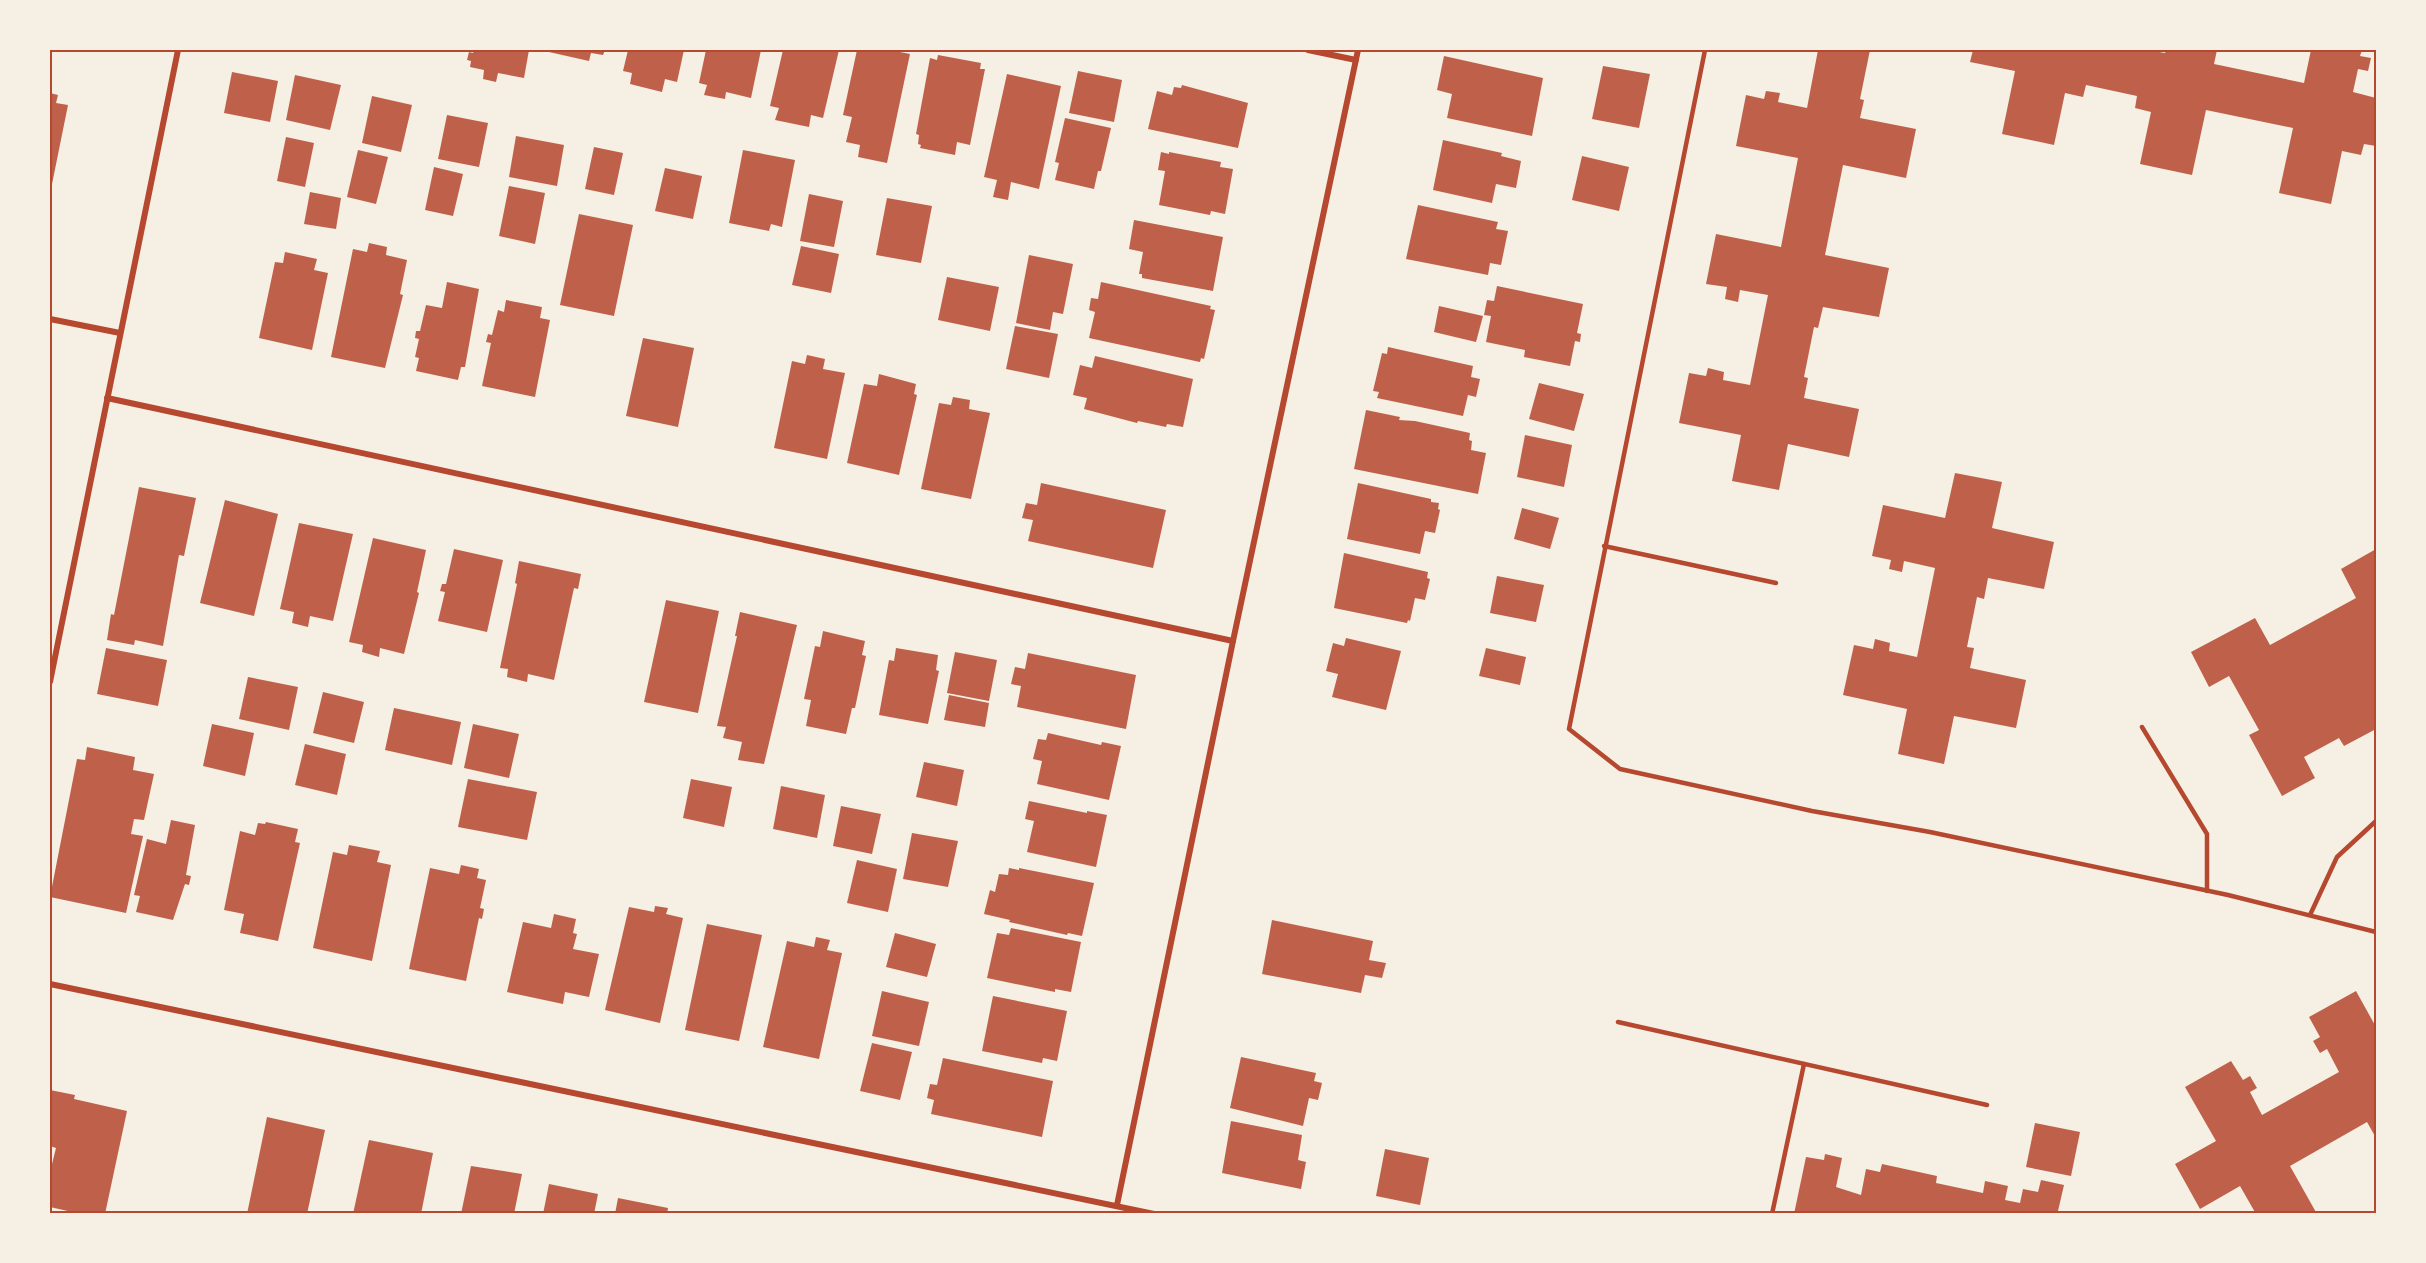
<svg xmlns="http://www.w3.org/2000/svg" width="2426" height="1263" font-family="'Varela Round',sans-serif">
	<rect width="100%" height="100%" fill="#f6efe4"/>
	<!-- building -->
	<g fill="#bf614a">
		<path d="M474,50H529L524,78L498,73L496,82L483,79L484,70L470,67L471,61L467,60L469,52L473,53Z"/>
		<path d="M549,50H605L603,55L591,53L589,61L549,52Z"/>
		<path d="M628,50H684L677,82L665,79L662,92L630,84L632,73L623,71Z"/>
		<path d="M706,50H761L751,98L726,92L725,99L704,95L707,85L699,83Z"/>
		<path d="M783,50H839L823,118L811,115L809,127L775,120L779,108L770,106Z"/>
		<path d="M857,50H890L910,54L887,163L858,157L860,145L846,142L852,117L843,115Z"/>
		<path d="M1818,50H1870L1860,99L1864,100L1860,118L1916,129L1906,178L1843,165L1825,255L1889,268L1879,317L1823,307L1818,328L1814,327L1804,377L1808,378L1804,398L1859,409L1849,457L1788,444L1779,490L1732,481L1741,435L1679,423L1689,373L1706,376L1708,368L1724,372L1723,380L1750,385L1768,295L1740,290L1738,302L1725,299L1727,287L1706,284L1716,234L1781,247L1798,158L1736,146L1746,95L1764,99L1766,91L1780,93L1778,102L1807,108Z"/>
		<path d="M1973,50H2148L2165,53L2166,50H2217L2214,64L2304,83L2311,50H2362L2360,56L2371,58L2368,71L2358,69L2353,92L2376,98V146L2364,144L2361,155L2342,151L2331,204L2279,193L2293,128L2206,110L2192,175L2140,164L2151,112L2135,108L2137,96L2086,85L2083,97L2065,93L2054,145L2002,134L2015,71L1970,62Z"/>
		<path d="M938,55L981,63L980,69H985L970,145L957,142L955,155L920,148L921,145L918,144L919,135L916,134L930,58L937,60Z"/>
		<path d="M1444,56L1543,78L1532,136L1447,118L1452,94L1437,90Z"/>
		<path d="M1603,66L1650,74L1639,128L1592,119Z"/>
		<path d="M1078,71L1122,80L1114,122L1069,113Z"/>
		<path d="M232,72L278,81L270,122L224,113Z"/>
		<path d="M1007,74L1061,86L1039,189L1011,182L1008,200L993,197L997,180L984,177Z"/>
		<path d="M295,75L341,85L330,130L286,120Z"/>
		<path d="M1182,85L1248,103L1238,148L1148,129L1157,91L1172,95L1174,87L1181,88Z"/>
		<path d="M50,93L58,95L56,103L68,105L51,189Z"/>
		<path d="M372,96L412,105L401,152L362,143Z"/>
		<path d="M447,115L488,123L479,167L438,159Z"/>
		<path d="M1065,118L1111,128L1101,171H1098L1094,189L1055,180L1059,163L1055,162Z"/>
		<path d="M516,136L564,145L557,186L509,177Z"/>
		<path d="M286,137L314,143L305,187L277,181Z"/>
		<path d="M1443,140L1502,153L1501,156L1521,161L1516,188L1496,184L1492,203L1433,190Z"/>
		<path d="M594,147L623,153L614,195L585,189Z"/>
		<path d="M358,150L388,157L376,204L347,197Z"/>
		<path d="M743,150L795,160L782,227L771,224L769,231L729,223Z"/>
		<path d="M1161,152L1169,154V152L1221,162L1220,167L1233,169L1225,214L1211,211L1210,215L1159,205L1165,171L1158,170Z"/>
		<path d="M1582,156L1629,167L1619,211L1572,200Z"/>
		<path d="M434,167L463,174L453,216L425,210Z"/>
		<path d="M665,168L702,176L693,219L655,211Z"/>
		<path d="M509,186L545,193L535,244L499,236Z"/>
		<path d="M310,192L341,198L336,229L304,224Z"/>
		<path d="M809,194L843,201L834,247L800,241Z"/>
		<path d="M887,198L932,206L921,263L876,255Z"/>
		<path d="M1418,205L1498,222L1496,229L1508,231L1501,265L1490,263L1488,275L1406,259Z"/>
		<path d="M579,214L633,225L614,316L560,305Z"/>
		<path d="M1134,220L1223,237L1213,291L1142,278V274H1139L1143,252L1129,249Z"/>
		<path d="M369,243L387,247L386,255L407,260L400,294L403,295L385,368L331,357L353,249L367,252Z"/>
		<path d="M801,246L839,254L831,293L792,285Z"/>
		<path d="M285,252L317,259L314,270L328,273L312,350L259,338L275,262L283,263Z"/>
		<path d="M1029,255L1073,264L1063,314L1053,312L1050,330L1016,323Z"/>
		<path d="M947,277L999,287L990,331L938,320Z"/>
		<path d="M447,282L479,289L465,367H461L458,380L416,371L419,358L415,357L419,339L415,338L416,331H420L426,305L442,308Z"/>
		<path d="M1101,282L1211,306L1210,309L1215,310L1204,359L1201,358L1200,362L1089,338L1095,312L1089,310L1091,298L1098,299Z"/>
		<path d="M1497,286L1583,304L1577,333L1581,334L1580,342L1575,341L1570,366L1524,357L1525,350L1486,342L1491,316L1484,315L1487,300L1494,301Z"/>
		<path d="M506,300L542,307L540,318L550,320L535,397L482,386L491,343L486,342L488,334L492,335L498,310L504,312Z"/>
		<path d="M1439,306L1483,316L1476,342L1434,332Z"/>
		<path d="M1015,326L1058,334L1049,378L1006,369Z"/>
		<path d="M643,338L694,348L678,427L626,416Z"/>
		<path d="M1388,347L1473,366L1471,377L1480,379L1476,397L1468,395L1463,416L1377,398L1379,392L1373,391L1382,353L1387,354Z"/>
		<path d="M807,355L825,359L823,369L845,373L827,459L774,448L792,361L805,364Z"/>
		<path d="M1095,356L1193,379L1183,427L1167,424L1166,427L1138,421L1137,423L1084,409L1087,398L1073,395L1080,365L1092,368Z"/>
		<path d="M879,374L916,384L914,394L917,395L899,475L847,463L864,384L877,386Z"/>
		<path d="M1539,383L1584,394L1574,431L1529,419Z"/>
		<path d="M953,397L970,400L969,409L990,413L971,499L921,489L939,403L951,405Z"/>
		<path d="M1366,410L1400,417L1399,420L1415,421L1470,433L1469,440L1472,441L1471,450L1486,453L1478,494L1354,469Z"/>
		<path d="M1525,435L1572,445L1564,487L1517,477Z"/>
		<path d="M1955,473L2002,482L1992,528L2054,542L2044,589L1988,578L1984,599L1977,597L1967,647L1974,648L1970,668L2026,680L2016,728L1954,716L1944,764L1898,754L1907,709L1843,695L1854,645L1873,649L1875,639L1890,643L1889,651L1917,657L1935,568L1904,561L1902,572L1889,569L1891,560L1872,556L1883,505L1945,518Z"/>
		<path d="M1041,483L1166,510L1153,568L1028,541L1033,520L1022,518L1026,503L1037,505Z"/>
		<path d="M1358,483L1431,499V502L1439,503L1438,509L1440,510L1435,533L1425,531L1420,554L1347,539Z"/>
		<path d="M139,487L196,498L184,556L179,555L163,646L135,640L134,645L107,640L111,614L114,615Z"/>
		<path d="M225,500L278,514L254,616L200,603Z"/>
		<path d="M1522,508L1559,518L1550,549L1514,539Z"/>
		<path d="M299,523L353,534L333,621L310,616L308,627L292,623L294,612L280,609Z"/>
		<path d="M373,538L426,550L417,592L419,593L404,654L380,648L379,657L362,652L363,645L349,642Z"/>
		<path d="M454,549L503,560L487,632L438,621L445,592L440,591L442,584H446Z"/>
		<path d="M2376,549V729L2344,746L2339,738L2304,757L2315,778L2282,796L2249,735L2259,730L2229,676L2209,687L2191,652L2255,618L2270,645L2356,598L2341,569Z"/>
		<path d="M1344,553L1428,572L1427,578L1430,579L1425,600L1415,598L1410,621L1408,620L1407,623L1334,608Z"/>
		<path d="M519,561L581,574L578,589L574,588L554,680L528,674L527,682L507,677L508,669L500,668L517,584L515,583Z"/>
		<path d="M1497,576L1544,585L1536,622L1490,613Z"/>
		<path d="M666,600L719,611L698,713L644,702Z"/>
		<path d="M740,612L797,625L764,764L738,760L742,742L723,738L726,727L717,726L737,636H735Z"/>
		<path d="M823,631L865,641L862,655L866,656L855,708H852L846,734L806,726L811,700L804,699L815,646L820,647Z"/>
		<path d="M1346,638L1401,651L1386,710L1332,697L1338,674L1326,671L1333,643L1344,646Z"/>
		<path d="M106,648L167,660L158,706L97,694Z"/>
		<path d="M896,648L938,655L936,670L939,671L928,724L879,715L889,660L894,661Z"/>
		<path d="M1486,648L1526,657L1520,685L1479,676Z"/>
		<path d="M955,652L997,660L989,701L947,693Z"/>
		<path d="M1028,653L1136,675L1126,729L1017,707L1021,686L1011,684L1015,667L1025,669Z"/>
		<path d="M248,677L298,687L289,730L239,719Z"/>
		<path d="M323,692L364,702L354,743L313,733Z"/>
		<path d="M949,695L989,703L985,727L944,720Z"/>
		<path d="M394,708L461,722L452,765L385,750Z"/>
		<path d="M212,724L254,733L245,776L203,766Z"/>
		<path d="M473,724L519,734L509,778L464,768Z"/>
		<path d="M1048,733L1101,745L1102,742L1121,746L1109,800L1037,784L1042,761L1033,759L1038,739L1046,740Z"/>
		<path d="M305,744L346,754L337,795L295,785Z"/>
		<path d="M87,747L135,757L133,770L154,774L144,820L134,819L131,834L143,836L126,913L50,897L77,759L85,760Z"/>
		<path d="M924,762L964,770L957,806L916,797Z"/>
		<path d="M468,779L537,792L527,840L458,827Z"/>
		<path d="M691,779L732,787L724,827L683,818Z"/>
		<path d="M781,786L825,795L817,838L773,829Z"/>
		<path d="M1029,801L1087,813V811L1107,815L1096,867L1027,852L1034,821L1025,819Z"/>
		<path d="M841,806L881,814L872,854L833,846Z"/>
		<path d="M171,820L195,825L186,875L191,876L189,885L185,884L173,920L136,912L140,896L134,895L147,839L166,844Z"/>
		<path d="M266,822L298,829L295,842L300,843L278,941L240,933L244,914L224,910L240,831L255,835L258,823L265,824Z"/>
		<path d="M912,833L958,841L948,887L903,879Z"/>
		<path d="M349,845L380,851L377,862L391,865L372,961L313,948L333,852L347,855Z"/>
		<path d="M857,860L897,869L888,912L847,903Z"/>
		<path d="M461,865L479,869L477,878L486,880L480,908L484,909L482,919L479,918L466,981L409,969L430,868L459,874Z"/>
		<path d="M1009,868L1019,870V868L1094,883L1082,936L1068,933L1067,935L1009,922L1010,920L984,914L990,890L995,892L999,874L1008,875Z"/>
		<path d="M655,906L668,908L666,914L683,918L660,1023L605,1010L629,907L654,912Z"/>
		<path d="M554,914L576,919L573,933L577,934L573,949L599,954L589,997L565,992L563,1004L507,992L523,922L551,928Z"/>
		<path d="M1272,920L1373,941L1369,960L1386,963L1382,978L1365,975L1361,993L1262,974Z"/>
		<path d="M707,924L762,935L739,1041L685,1030Z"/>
		<path d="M1011,928L1081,942L1071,992L1055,989V992L987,978L997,933L1009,935Z"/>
		<path d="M895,933L936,944L927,977L886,967Z"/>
		<path d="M816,937L830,940L827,950L842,953L819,1059L763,1047L787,941L814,947Z"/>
		<path d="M882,991L929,1002L919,1046L872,1036Z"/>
		<path d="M2356,991L2376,1027V1138L2367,1122L2290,1166L2317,1214H2256L2240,1186L2200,1209L2175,1164L2216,1141L2185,1087L2231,1061L2243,1080L2250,1076L2257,1088L2250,1092L2262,1115L2339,1072L2327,1049L2320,1053L2313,1041L2320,1037L2309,1017Z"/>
		<path d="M993,996L1067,1011L1057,1061L1043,1058L1042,1063L982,1051Z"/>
		<path d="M872,1043L912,1052L900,1100L860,1091Z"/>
		<path d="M1241,1057L1316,1073L1314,1081L1322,1083L1318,1100L1309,1098L1303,1126L1230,1108Z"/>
		<path d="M943,1058L1053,1081L1042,1137L931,1114L934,1100L927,1098L930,1084L937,1085Z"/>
		<path d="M50,1090L75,1095L74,1099L127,1111L105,1214H81L50,1207V1172L56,1148L50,1146Z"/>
		<path d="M267,1117L325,1130L307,1214H247Z"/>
		<path d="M1231,1121L1302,1135L1298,1160L1306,1162L1301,1189L1222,1173Z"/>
		<path d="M2035,1123L2080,1132L2071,1176L2026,1167Z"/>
		<path d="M369,1140L433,1153L421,1214H353Z"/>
		<path d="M1385,1149L1429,1158L1420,1205L1376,1196Z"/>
		<path d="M1825,1154L1842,1158L1836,1187L1861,1195L1866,1169L1880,1172L1882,1164L1937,1176L1936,1183L1983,1193L1985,1181L2008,1186L2005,1200L2020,1203L2023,1189L2038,1192L2041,1180L2064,1185L2058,1211L2064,1214H1794L1806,1157L1824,1160Z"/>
		<path d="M471,1166L522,1174L514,1214H461Z"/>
		<path d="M549,1184L598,1194L594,1214H543Z"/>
		<path d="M618,1198L668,1208L667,1214H615Z"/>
	</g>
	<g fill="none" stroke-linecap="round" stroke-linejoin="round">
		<!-- service -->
		<g stroke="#b5482f" stroke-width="4.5">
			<path d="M1705,50L1569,729L1620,769L1812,811L1930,832L2228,895L2376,932"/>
			<path d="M1604,546L1776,583"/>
			<path d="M2142,727L2207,834V891"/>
			<path d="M2310,915L2337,857L2376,821"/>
			<path d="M1618,1022L1987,1105"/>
			<path d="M1772,1214L1804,1064"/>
		</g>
		<!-- minor -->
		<g stroke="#b5482f" stroke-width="6">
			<path d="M1308,50L1356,60"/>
			<path d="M50,319L120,333"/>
			<path d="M107,398L1233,641"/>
			<path d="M50,682L178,50"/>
			<path d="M50,984L1154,1214"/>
			<path d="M1117,1205L1233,641L1358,50"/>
		</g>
	</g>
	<!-- border -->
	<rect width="2426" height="1263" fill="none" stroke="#f6efe4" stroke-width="102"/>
	<rect x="51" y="51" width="2324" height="1161" fill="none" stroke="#b5482f" stroke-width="2"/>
</svg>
